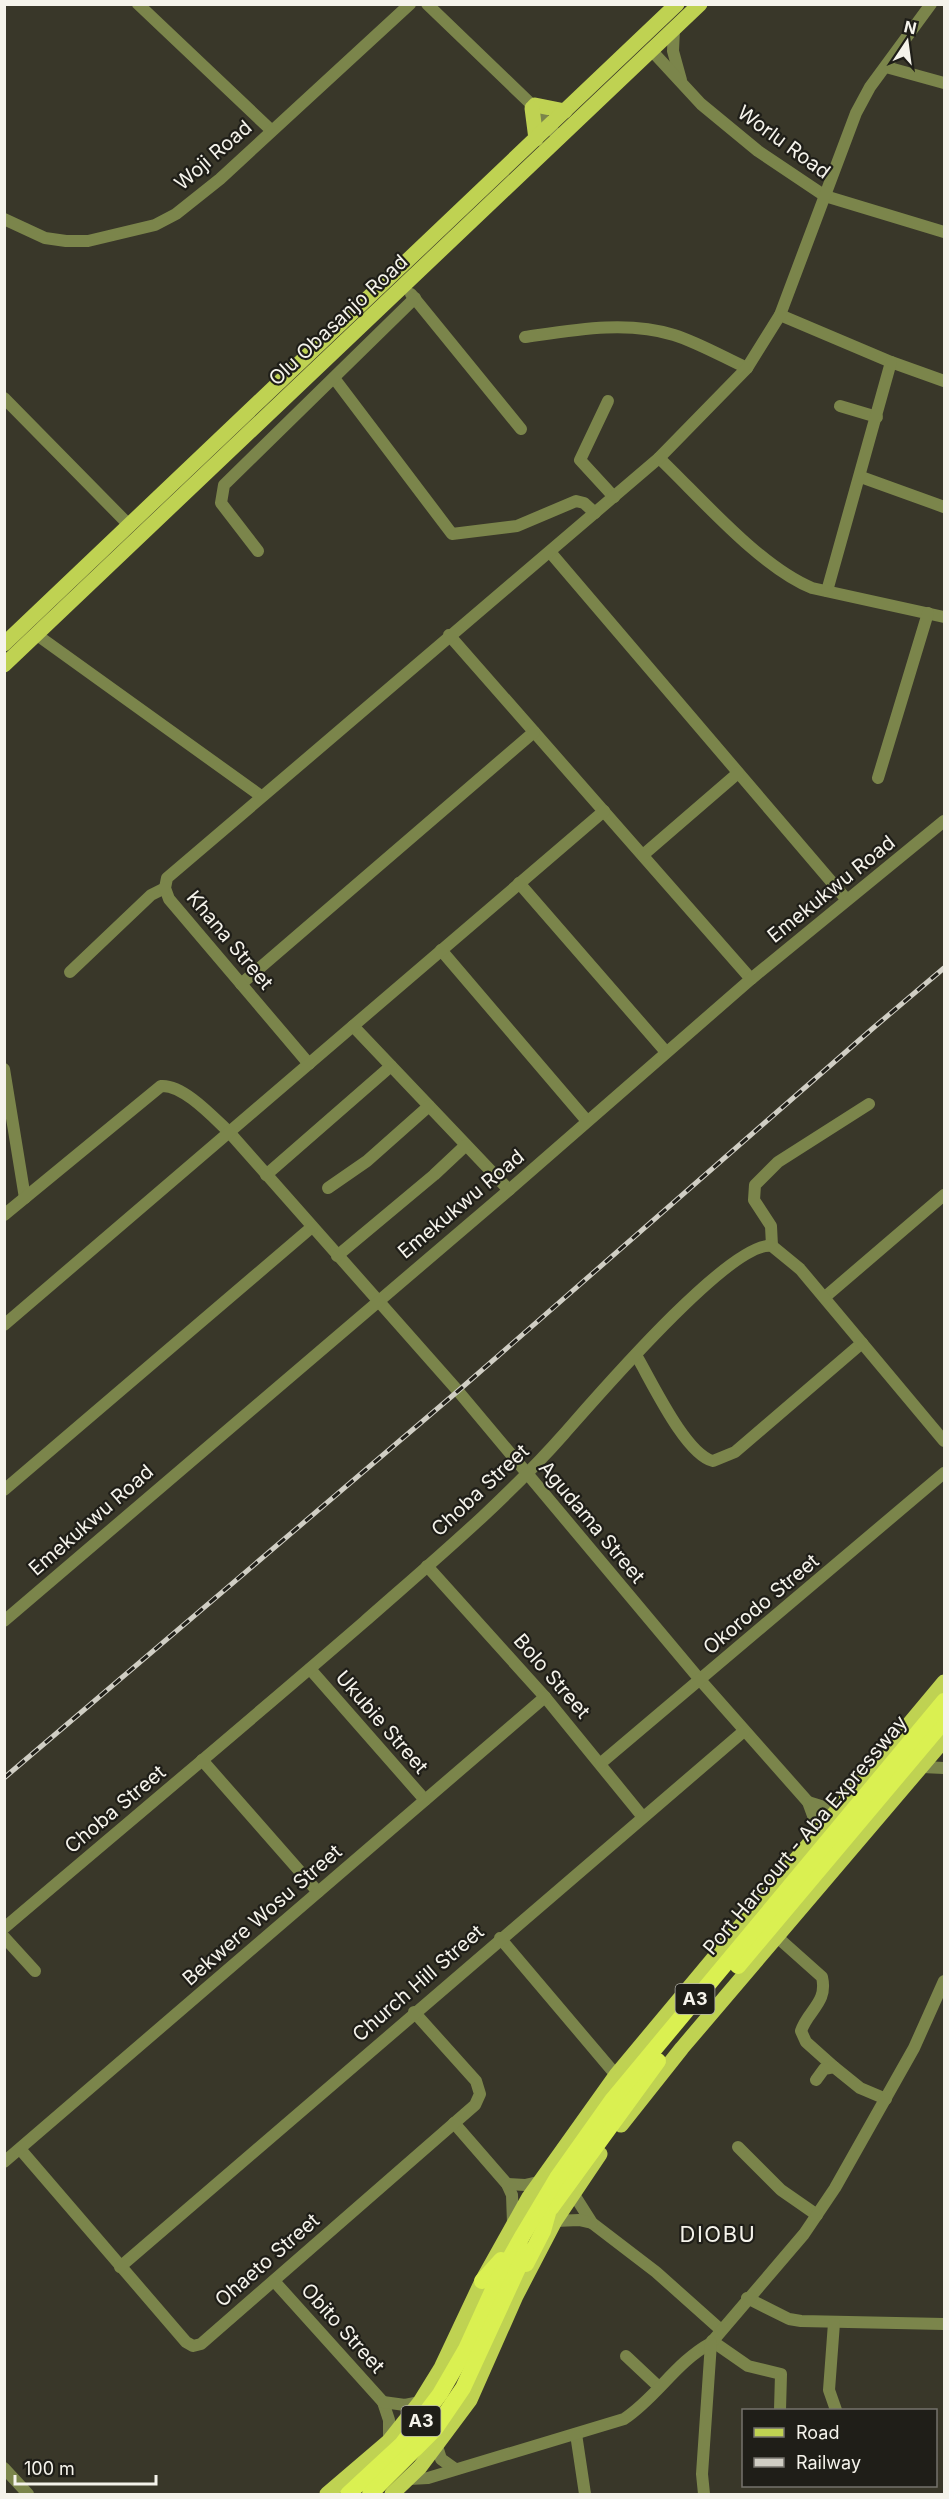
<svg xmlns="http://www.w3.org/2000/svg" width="949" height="2499" font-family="Inter,sans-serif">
	<rect width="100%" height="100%" fill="#393729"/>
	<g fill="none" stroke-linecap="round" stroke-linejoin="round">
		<!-- minor -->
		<g stroke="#7b854b" stroke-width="12">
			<path d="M138,4L271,130"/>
			<path d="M427,4L530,103L560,139"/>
			<path d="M674,29L673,51L681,80"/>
			<path d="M652,51L701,104L758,151L825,196L944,232"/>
			<path d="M886,67L944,83"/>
			<path d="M4,219L45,238L66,241H88L155,225L176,214L220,179L410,4"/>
			<path d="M411,294L521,429"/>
			<path d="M780,315L891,362L944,381"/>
			<path d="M525,337C573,330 627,320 674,335C699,343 723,357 747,368"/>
			<path d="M334,378L452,534L517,526L576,501L584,503L595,513"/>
			<path d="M4,398L130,526"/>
			<path d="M608,401L580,460L614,497"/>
			<path d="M840,406L877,417"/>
			<path d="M659,458C700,497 760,567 812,588L944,617"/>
			<path d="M861,477L944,507"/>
			<path d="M258,551L221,503L224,485L415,298"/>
			<path d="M550,552L847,900"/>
			<path d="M827,591L891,362"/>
			<path d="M37,635L261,796"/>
			<path d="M449,635L751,979"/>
			<path d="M878,778L928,613"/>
			<path d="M643,855L738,773"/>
			<path d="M519,883L666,1052"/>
			<path d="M441,950L587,1121"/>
			<path d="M70,972L151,895L165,888"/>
			<path d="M241,984L534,732"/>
			<path d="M353,1026L509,1190"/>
			<path d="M309,1064L169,899L165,888L167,878L659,458L747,368L780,315L856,113L870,87L931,4"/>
			<path d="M4,1069L25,1198"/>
			<path d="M266,1175L391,1066"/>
			<path d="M328,1188L367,1161L429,1106"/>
			<path d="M4,1215L161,1086C183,1084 214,1118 229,1132L458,1391L701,1681L808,1802L819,1832"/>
			<path d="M772,1246L771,1226L754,1200L755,1185L778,1162L869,1104"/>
			<path d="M337,1256L434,1175L466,1145"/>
			<path d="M825,1297L944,1195"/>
			<path d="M4,1325L604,811"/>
			<path d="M636,1355C651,1380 685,1454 713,1461L735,1452L862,1343"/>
			<path d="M4,1490L312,1227"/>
			<path d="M427,1566L545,1697L642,1816"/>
			<path d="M4,1621L509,1190L751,979L944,821"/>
			<path d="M310,1669L425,1800"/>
			<path d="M202,1760L318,1892"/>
			<path d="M601,1763L944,1473"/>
			<path d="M922,1767L944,1768"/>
			<path d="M808,1802L837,1811"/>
			<path d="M4,1928C124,1826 245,1725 364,1622C432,1562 503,1503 564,1434C595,1399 731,1240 772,1246L800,1269L944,1441"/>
			<path d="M776,1936L822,1977C828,2003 808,2010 801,2031L806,2042L834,2067"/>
			<path d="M4,1937L35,1971"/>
			<path d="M500,1938L616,2075"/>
			<path d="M816,2080L824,2069L834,2067L860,2088L886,2099"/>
			<path d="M454,2123L507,2184L512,2195L513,2223"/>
			<path d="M738,2147L781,2190L817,2215"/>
			<path d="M20,2149L186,2342L193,2346L201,2344L475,2105L480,2094L476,2081L414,2012"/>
			<path d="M4,2162L545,1697"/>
			<path d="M507,2184L525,2185L538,2182"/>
			<path d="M573,2193L592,2223L656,2272L721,2330"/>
			<path d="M555,2221L579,2220L592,2223"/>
			<path d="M120,2267L744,1731"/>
			<path d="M274,2281L383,2402L389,2420V2441"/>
			<path d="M747,2298L789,2319L801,2321L944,2324"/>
			<path d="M834,2323L829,2390L836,2410"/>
			<path d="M712,2341L748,2366L781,2374L780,2410"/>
			<path d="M626,2356L659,2387"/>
			<path d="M383,2402L405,2405L420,2402"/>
			<path d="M576,2434L585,2494"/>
			<path d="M437,2446L441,2459L455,2469"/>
			<path d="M4,2468L28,2494"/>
			<path d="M409,2479L428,2478L624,2419C656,2398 676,2362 711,2343L804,2234L835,2188L914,2048L944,1981"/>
			<path d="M704,2494L702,2474L711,2343"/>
		</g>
		<!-- major -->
		<g stroke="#bfd252" stroke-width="15">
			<path d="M535,105L565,111"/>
			<path d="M532,108L536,139"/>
			<path d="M4,644L677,4"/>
			<path d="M4,665L700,4"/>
			<path d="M621,2125L682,2048L944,1740"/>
			<path d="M327,2494L389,2441L420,2402L441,2368L482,2281L529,2197L616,2075L944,1682"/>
			<path d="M392,2494L420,2467L470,2400L516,2296L555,2221L600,2154"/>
		</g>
		<!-- highway -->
		<g stroke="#daf051" stroke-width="16">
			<path d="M738,1966L944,1721"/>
			<path d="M551,2208L658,2061"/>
			<path d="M526,2264L543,2231L548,2213"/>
			<path d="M482,2281L501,2260"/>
			<path d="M348,2494L402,2444L440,2394L466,2349L496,2283L523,2235L557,2178L613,2099L944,1701"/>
			<path d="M370,2494L435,2429L463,2388L526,2251"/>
		</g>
		<!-- rail casing -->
		<g stroke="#d0cec4" stroke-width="5">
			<path id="rail" d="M4,1778L458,1391L872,1029L944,968"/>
		</g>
		<!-- rail -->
		<use href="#rail" stroke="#1f1e18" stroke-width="3" stroke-dasharray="9" stroke-linecap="butt"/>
	</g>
	<g text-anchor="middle" stroke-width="4.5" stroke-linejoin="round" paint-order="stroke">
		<!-- shield labels -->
		<g fill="#1f1e18" stroke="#b5b3ac" stroke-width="1.5">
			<rect x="675.5" y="1984" width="39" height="30" rx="4.5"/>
			<rect x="401.5" y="2406" width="39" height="30" rx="4.5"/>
		</g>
		<g font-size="18" font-weight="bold" fill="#f5f3eb">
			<text x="695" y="2005">A3</text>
			<text x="421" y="2427">A3</text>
		</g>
		<!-- street labels -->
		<g font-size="20" fill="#f5f3eb" stroke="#1f1e18">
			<text transform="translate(784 142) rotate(36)" y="7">Worlu Road</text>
			<text transform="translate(213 155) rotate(-41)" y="7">Woji Road</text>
			<text transform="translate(338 320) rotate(-43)" y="7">Olu Obasanjo Road</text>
			<text transform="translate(831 889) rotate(-39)" y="7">Emekukwu Road</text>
			<text transform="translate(230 940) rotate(50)" y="7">Khana Street</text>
			<text transform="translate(461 1204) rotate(-40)" y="7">Emekukwu Road</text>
			<text transform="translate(480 1490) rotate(-43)" y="7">Choba Street</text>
			<text transform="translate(91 1520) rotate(-41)" y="7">Emekukwu Road</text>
			<text transform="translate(592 1522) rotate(50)" y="7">Agudama Street</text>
			<text transform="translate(761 1604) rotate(-40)" y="7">Okorodo Street</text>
			<text transform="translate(552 1676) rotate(49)" y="7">Bolo Street</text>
			<text transform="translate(382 1722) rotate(49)" y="7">Ukubie Street</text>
			<text transform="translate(115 1809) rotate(-40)" y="7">Choba Street</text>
			<text transform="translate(805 1835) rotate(-50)" y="7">Port Harcourt - Aba Expressway</text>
			<text transform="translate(262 1915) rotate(-41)" y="7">Bekwere Wosu Street</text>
			<text transform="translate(418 1983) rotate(-41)" y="7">Church Hill Street</text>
			<text transform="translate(267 2260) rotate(-41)" y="7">Ohaeto Street</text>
			<text transform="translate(343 2328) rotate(48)" y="7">Obito Street</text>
		</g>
		<!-- quarter labels -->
		<g font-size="22" letter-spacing="1.5" fill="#f5f3eb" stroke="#1f1e18">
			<text x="718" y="2242">DIOBU</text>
		</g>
	</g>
	<!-- border -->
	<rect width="949" height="2499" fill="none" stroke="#f5f3eb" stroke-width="12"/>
	<!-- legend -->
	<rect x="742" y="2409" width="195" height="78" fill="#1f1e18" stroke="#75736c" stroke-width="1.5"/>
	<rect x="754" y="2428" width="30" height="9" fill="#bfd252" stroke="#75736c" stroke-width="1.5"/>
	<text x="796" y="2439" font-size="18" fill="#f5f3eb">Road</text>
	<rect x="754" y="2458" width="30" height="9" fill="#d0cec4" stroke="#75736c" stroke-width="1.5"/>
	<text x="796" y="2469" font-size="18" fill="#f5f3eb">Railway</text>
	<!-- north arrow -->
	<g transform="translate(907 42) rotate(13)" stroke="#1f1e18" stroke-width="4.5" paint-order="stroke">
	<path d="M0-4.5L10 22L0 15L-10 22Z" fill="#f5f3eb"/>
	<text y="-9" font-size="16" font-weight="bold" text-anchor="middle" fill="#f5f3eb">N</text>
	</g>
	<!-- scale -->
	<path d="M15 2475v9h141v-9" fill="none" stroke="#f5f3eb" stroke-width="3"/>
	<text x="24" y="2475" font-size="18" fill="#f5f3eb" stroke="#1f1e18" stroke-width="4.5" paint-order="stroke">100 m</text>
</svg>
